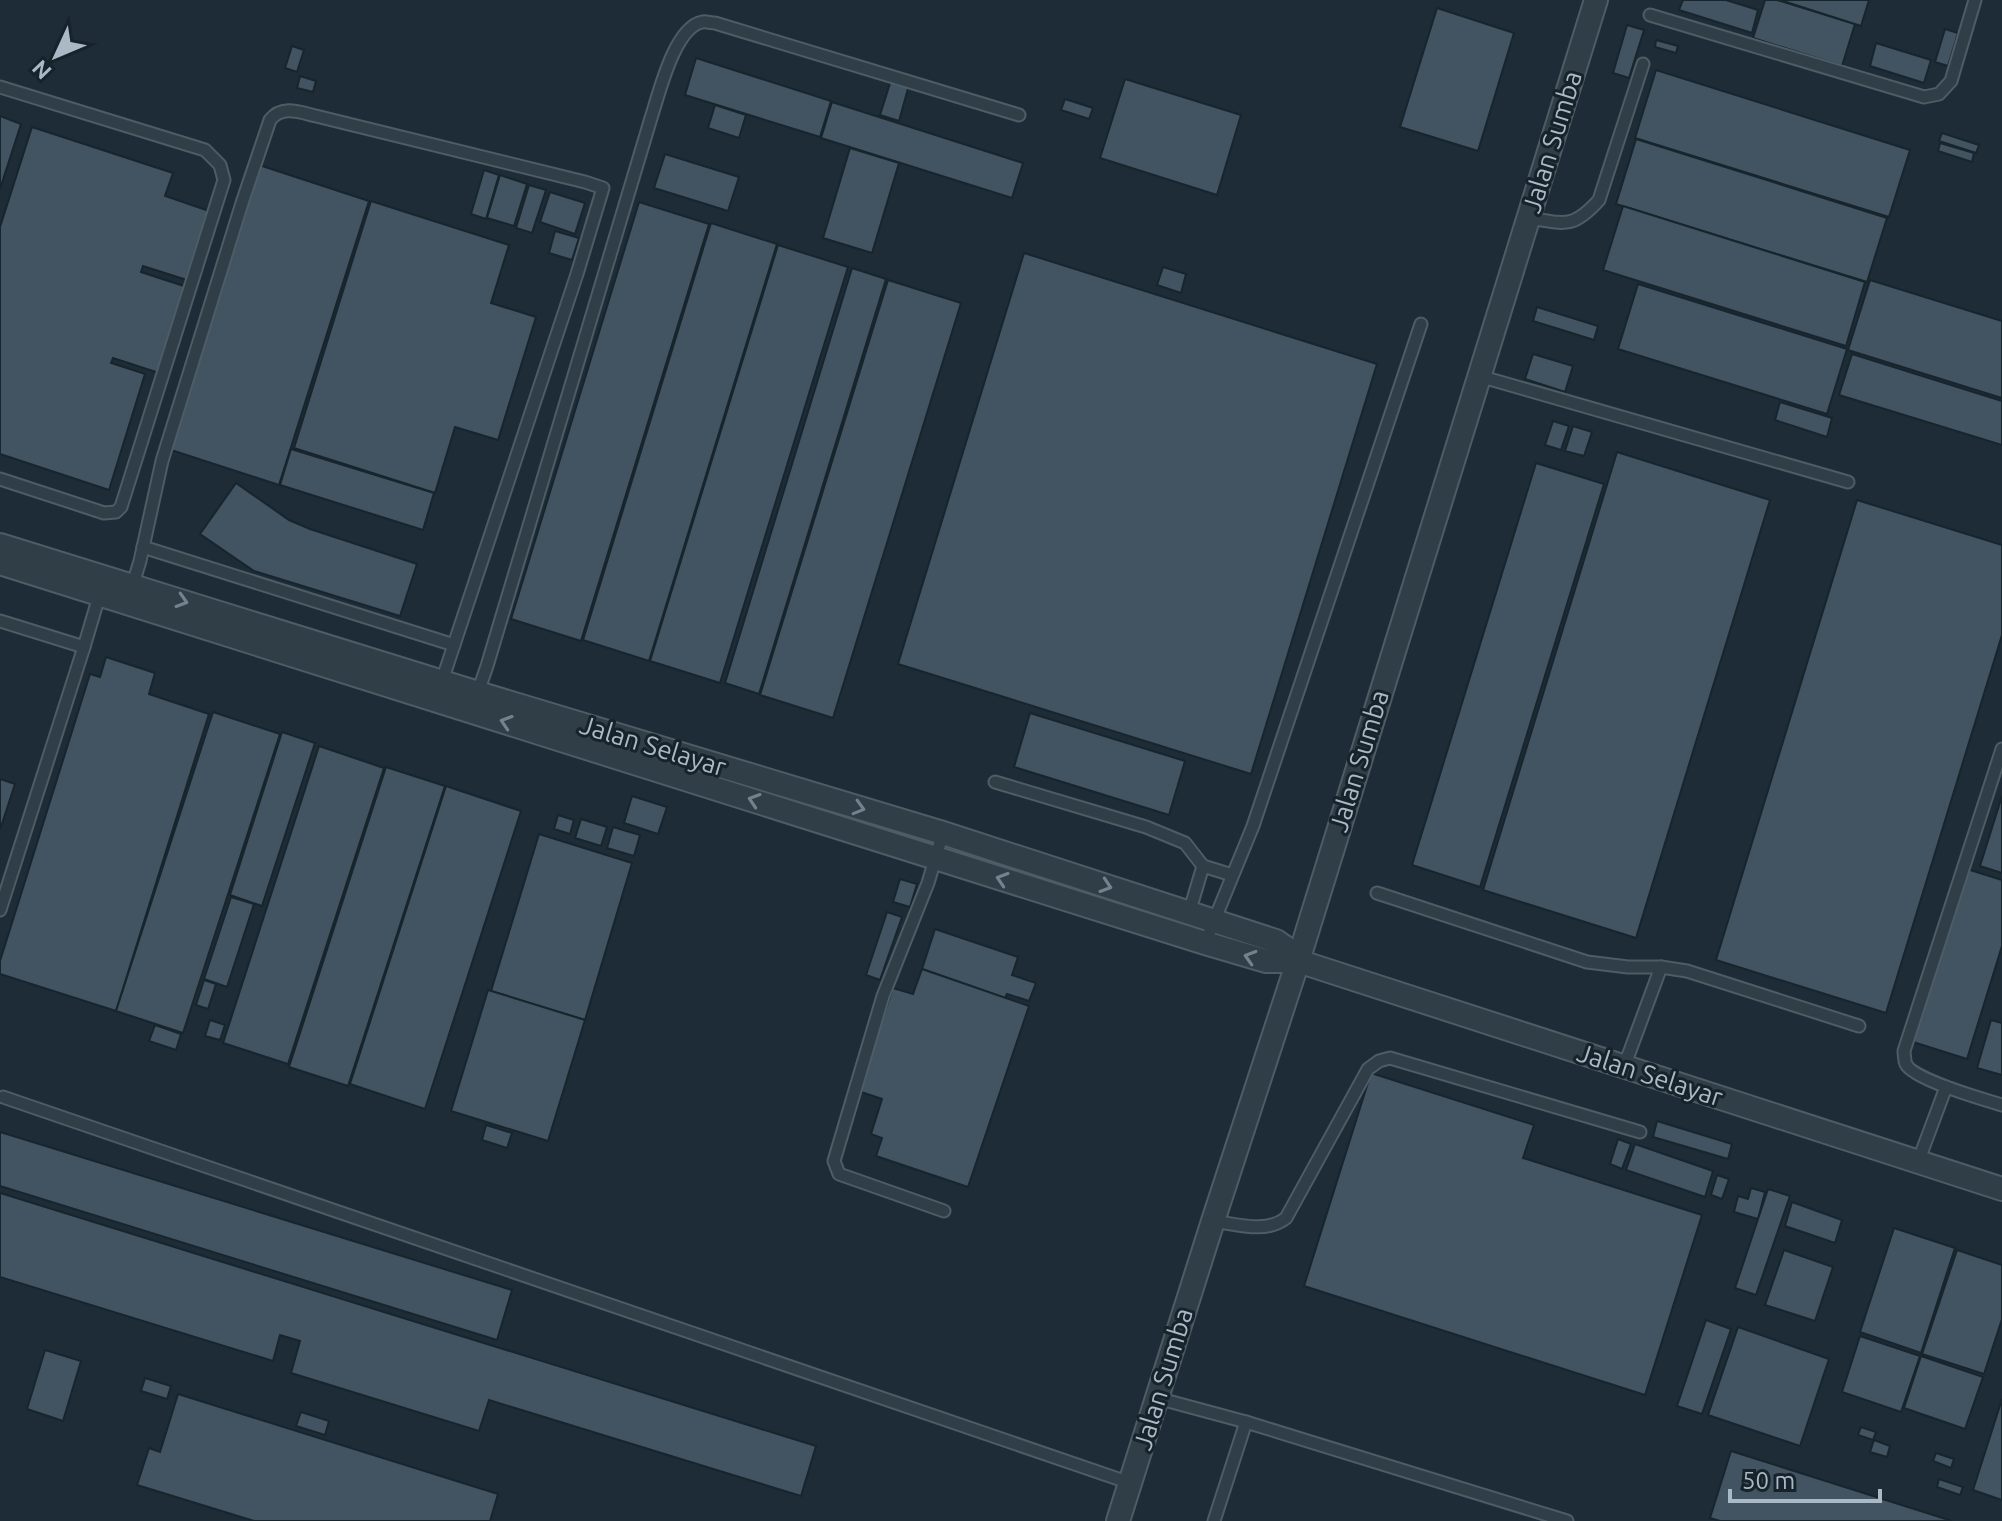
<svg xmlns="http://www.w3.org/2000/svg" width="2002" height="1521" font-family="Ubuntu,sans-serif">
	<rect width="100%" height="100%" fill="#1d2c37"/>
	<!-- building -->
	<g fill="#425461" stroke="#18252d" stroke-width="2">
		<path d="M1683,0H1726L1758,10L1752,33L1679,10Z"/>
		<path d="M1765,0H1777L1855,24L1842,66L1753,38Z"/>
		<path d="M1780,0H1869L1861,26Z"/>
		<path d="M1437,8L1514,33L1478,151L1400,127Z"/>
		<path d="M1627,25L1644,30L1629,78L1613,73Z"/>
		<path d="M1945,29L1958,33L1948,66L1935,62Z"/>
		<path d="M1656,40L1678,46L1676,53L1655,47Z"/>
		<path d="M1876,43L1931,60L1924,83L1870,66Z"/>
		<path d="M292,46L304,50L297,72L285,68Z"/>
		<path d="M696,58L831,101L820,137L685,95Z"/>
		<path d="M1656,70L1910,150L1889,217L1635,138Z"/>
		<path d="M300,76L316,81L313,92L297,88Z"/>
		<path d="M1125,79L1241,115L1217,195L1100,158Z"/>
		<path d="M891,80L909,85L899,121L880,115Z"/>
		<path d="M1065,99L1093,108L1089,119L1061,110Z"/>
		<path d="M832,102L1023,163L1012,198L821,138Z"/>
		<path d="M715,105L746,115L739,138L708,128Z"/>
		<path d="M0,116L21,124L0,189Z"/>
		<path d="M32,127L173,173L165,196L212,212L190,281L143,266L141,272L187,287L159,373L113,358L111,363L145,374L109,490L0,454V227Z"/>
		<path d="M1942,133L1979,145L1976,153L1939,141Z"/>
		<path d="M1636,139L1887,218L1867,282L1616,204Z"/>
		<path d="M1940,143L1974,153L1972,162L1938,151Z"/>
		<path d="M850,148L899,163L872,253L823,238Z"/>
		<path d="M665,154L739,177L728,211L654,188Z"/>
		<path d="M259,165L369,201L279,485L168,449Z"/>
		<path d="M484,170L499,175L486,219L471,214Z"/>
		<path d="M500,175L527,184L514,226L487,218Z"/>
		<path d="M529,185L546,190L532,233L516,228Z"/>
		<path d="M550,192L585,203L575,234L540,222Z"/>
		<path d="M371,201L509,245L491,303L536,317L498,440L455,427L435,493L294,448Z"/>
		<path d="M639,202L709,224L581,641L511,619Z"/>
		<path d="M1623,206L1865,282L1846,346L1603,270Z"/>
		<path d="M711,223L777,244L649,661L583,640Z"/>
		<path d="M555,231L579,238L572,260L549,253Z"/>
		<path d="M778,245L848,267L720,683L650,661Z"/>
		<path d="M1024,253L1377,364L1251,774L898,664Z"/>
		<path d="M1163,267L1186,274L1181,293L1157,285Z"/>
		<path d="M852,268L886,279L759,694L725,683Z"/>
		<path d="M888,280L961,303L833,718L760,695Z"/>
		<path d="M1870,280L2002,321V398L1848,350Z"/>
		<path d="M1638,284L1847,349L1827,414L1618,349Z"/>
		<path d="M1537,307L1598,326L1594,340L1533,321Z"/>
		<path d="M1533,354L1573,366L1565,392L1525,379Z"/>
		<path d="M1852,354L2002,401V445L1839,395Z"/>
		<path d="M1780,402L1832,418L1827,437L1775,420Z"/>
		<path d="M1553,421L1569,426L1561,450L1545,445Z"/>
		<path d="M1573,426L1592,432L1584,456L1565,451Z"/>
		<path d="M291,449L434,493L423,530L280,485Z"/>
		<path d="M1617,452L1770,500L1636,938L1483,890Z"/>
		<path d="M1536,463L1604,484L1480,887L1412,865Z"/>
		<path d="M236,483L289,520L310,529L417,564L400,616L254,571L200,534Z"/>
		<path d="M1857,500L2002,545V635L1886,1013L1716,960Z"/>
		<path d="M106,657L155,673L149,694L209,714L116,1011L0,974V961L90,674L100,677Z"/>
		<path d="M213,712L280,734L183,1033L116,1011Z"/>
		<path d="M1030,713L1185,761L1169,815L1014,767Z"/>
		<path d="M282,732L315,743L262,906L230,895Z"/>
		<path d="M319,746L384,768L288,1064L223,1043Z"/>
		<path d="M386,767L445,786L348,1086L289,1067Z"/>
		<path d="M0,779L15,784L0,830Z"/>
		<path d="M446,786L521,811L425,1109L350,1084Z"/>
		<path d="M632,796L667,807L658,834L624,823Z"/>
		<path d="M2002,796V873L1980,866Z"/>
		<path d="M558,815L574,820L570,834L554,829Z"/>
		<path d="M581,819L607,827L601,846L575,838Z"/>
		<path d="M613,827L640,835L634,856L607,848Z"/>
		<path d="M539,834L632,863L585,1020L491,991Z"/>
		<path d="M1967,869L2002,880V946L1967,1059L1913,1042Z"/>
		<path d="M900,879L917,884L910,907L893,902Z"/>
		<path d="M231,897L254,904L227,987L204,979Z"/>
		<path d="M887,912L902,917L880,980L866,975Z"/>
		<path d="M935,929L1018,957L1012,975L1036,983L1029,1001L1007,994L1005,998L922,969Z"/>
		<path d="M922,969L1029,1006L968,1187L876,1156L882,1138L871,1134L882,1099L858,1091L893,988L913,994Z"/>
		<path d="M204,980L216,984L208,1009L196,1005Z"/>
		<path d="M488,990L585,1020L548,1141L451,1111Z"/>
		<path d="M210,1020L225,1025L220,1040L205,1036Z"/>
		<path d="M1991,1020L2002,1023V1075L1977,1068Z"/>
		<path d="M155,1025L181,1034L176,1050L149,1041Z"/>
		<path d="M1371,1073L1534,1125L1523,1158L1702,1215L1645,1395L1304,1286Z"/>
		<path d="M1657,1121L1732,1144L1728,1159L1653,1137Z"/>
		<path d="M486,1125L512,1133L507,1148L482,1140Z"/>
		<path d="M0,1132L512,1290L497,1340L0,1186Z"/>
		<path d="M1618,1139L1631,1144L1622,1169L1610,1164Z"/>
		<path d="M1635,1144L1713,1171L1705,1197L1626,1170Z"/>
		<path d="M1717,1175L1729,1179L1722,1199L1711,1195Z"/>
		<path d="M1751,1188L1765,1192L1758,1219L1734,1212L1738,1196L1748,1199Z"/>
		<path d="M1768,1189L1790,1196L1756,1295L1735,1288Z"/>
		<path d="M0,1193L816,1446L801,1496L489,1400L479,1431L291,1373L300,1341L280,1335L273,1361L0,1277Z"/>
		<path d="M1792,1202L1842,1220L1835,1243L1785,1226Z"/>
		<path d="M1894,1228L1955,1248L1921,1353L1860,1332Z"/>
		<path d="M1784,1250L1833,1267L1815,1321L1765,1305Z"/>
		<path d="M1957,1250L2002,1265V1319L1984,1374L1922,1354Z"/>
		<path d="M1706,1320L1731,1329L1702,1414L1677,1406Z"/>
		<path d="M1738,1327L1829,1359L1800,1446L1708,1415Z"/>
		<path d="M1860,1336L1920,1356L1901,1412L1842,1392Z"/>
		<path d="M45,1350L81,1361L63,1421L27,1409Z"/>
		<path d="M1921,1356L1983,1377L1965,1429L1904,1408Z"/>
		<path d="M145,1378L171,1386L167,1399L141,1391Z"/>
		<path d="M178,1394L498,1494L490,1521H254L137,1485L149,1448L160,1452Z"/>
		<path d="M2002,1399V1500L1973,1490Z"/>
		<path d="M301,1412L329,1421L325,1435L296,1426Z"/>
		<path d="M1861,1427L1876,1432L1873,1440L1858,1435Z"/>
		<path d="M1874,1440L1890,1446L1887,1457L1870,1452Z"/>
		<path d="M1731,1451L1952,1521H1720L1710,1518Z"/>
		<path d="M1936,1453L1954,1459L1951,1468L1933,1461Z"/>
		<path d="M1939,1479L1963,1487L1960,1495L1937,1487Z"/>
	</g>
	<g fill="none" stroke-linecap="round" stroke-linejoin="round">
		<!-- service casing -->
		<g stroke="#4d5c65" stroke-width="15">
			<g id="service">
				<path d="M1650,15L1924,97L1939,94L1951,81L1975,0"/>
				<path d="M0,87L205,150L220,165L224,180L121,507L116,512L104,513L0,479"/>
				<path d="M1528,218C1564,223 1572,230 1599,200L1643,64"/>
				<path d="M1479,376L1848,482"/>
				<path d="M143,547L454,645"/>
				<path d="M132,587L140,561L162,461L242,203L270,120C282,105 299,112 316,116L585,182L603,188L577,274L441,684"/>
				<path d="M0,621L84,647L0,910"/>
				<path d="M84,647L100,593"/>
				<path d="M477,695L487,666L651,118C659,94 674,28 702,22C706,21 710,23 715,23L1019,115"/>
				<path d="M2002,749L1904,1051C1904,1052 1905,1064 1906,1064C1912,1079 1985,1100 2002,1105"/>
				<path d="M995,782L1146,827L1185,843L1203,866L1189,913"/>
				<path d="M943,833L928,883L883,996L834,1161L839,1174L944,1211"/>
				<path d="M1203,866L1232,875"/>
				<path d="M1377,893L1587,962L1628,967H1661L1687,971L1859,1026"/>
				<path d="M1205,943L1253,826L1421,324"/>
				<path d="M1624,1067L1661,967"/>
				<path d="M3,1097L1130,1483"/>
				<path d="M1918,1162L1946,1087"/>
				<path d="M1213,1221C1236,1224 1266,1234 1286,1218L1368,1069L1379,1061L1390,1058L1640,1132"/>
				<path d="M1157,1398L1246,1422L1567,1521"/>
				<path d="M1214,1521L1246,1422"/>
			</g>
		</g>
		<!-- minor casing -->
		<g stroke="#4d5c65" stroke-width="26">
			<g id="minor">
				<path d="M0,545L478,693L943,833L1276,941L1286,948L1298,961H1266L1205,943L0,563"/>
				<path d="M1298,961L2002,1189"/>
				<path d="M1118,1521L1213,1221L1298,961L1596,0"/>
			</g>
		</g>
		<!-- service -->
		<use href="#service" stroke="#303e47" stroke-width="11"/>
		<!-- minor -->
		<use href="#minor" stroke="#303e47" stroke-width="22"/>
	</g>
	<!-- one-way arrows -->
	<defs><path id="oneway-chevron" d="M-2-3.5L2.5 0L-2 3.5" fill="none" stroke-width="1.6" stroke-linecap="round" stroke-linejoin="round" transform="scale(2)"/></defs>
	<g stroke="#73828c">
		<use href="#oneway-chevron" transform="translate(182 601) rotate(17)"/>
		<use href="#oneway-chevron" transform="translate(506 722) rotate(-162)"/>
		<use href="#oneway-chevron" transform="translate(754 800) rotate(-162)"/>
		<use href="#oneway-chevron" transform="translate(859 808) rotate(16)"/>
		<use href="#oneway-chevron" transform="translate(1002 879) rotate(-162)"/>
		<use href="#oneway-chevron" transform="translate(1106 886) rotate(18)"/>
		<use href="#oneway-chevron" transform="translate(1250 957) rotate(-163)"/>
	</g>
	<g text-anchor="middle" stroke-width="6" stroke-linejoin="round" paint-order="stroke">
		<!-- street labels -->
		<g font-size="26" fill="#a9b9c5" stroke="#16232b">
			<text transform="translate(1552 142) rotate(-73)" y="9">Jalan Sumba</text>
			<text transform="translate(653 746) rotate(17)" y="9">Jalan Selayar</text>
			<text transform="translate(1359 761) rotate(-73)" y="9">Jalan Sumba</text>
			<text transform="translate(1650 1075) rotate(18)" y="9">Jalan Selayar</text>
			<text transform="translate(1163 1379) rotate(-73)" y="9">Jalan Sumba</text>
		</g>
	</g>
	<!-- north arrow -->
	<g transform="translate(56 56) rotate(226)" stroke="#16232b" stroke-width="6" paint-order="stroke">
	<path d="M0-6L14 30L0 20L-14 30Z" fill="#a9b9c5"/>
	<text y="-12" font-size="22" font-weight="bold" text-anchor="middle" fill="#a9b9c5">N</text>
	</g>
	<!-- scale -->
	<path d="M1730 1489v12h150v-12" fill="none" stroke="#a9b9c5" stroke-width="4"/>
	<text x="1742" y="1489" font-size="24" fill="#a9b9c5" stroke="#16232b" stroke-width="6" paint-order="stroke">50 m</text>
</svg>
